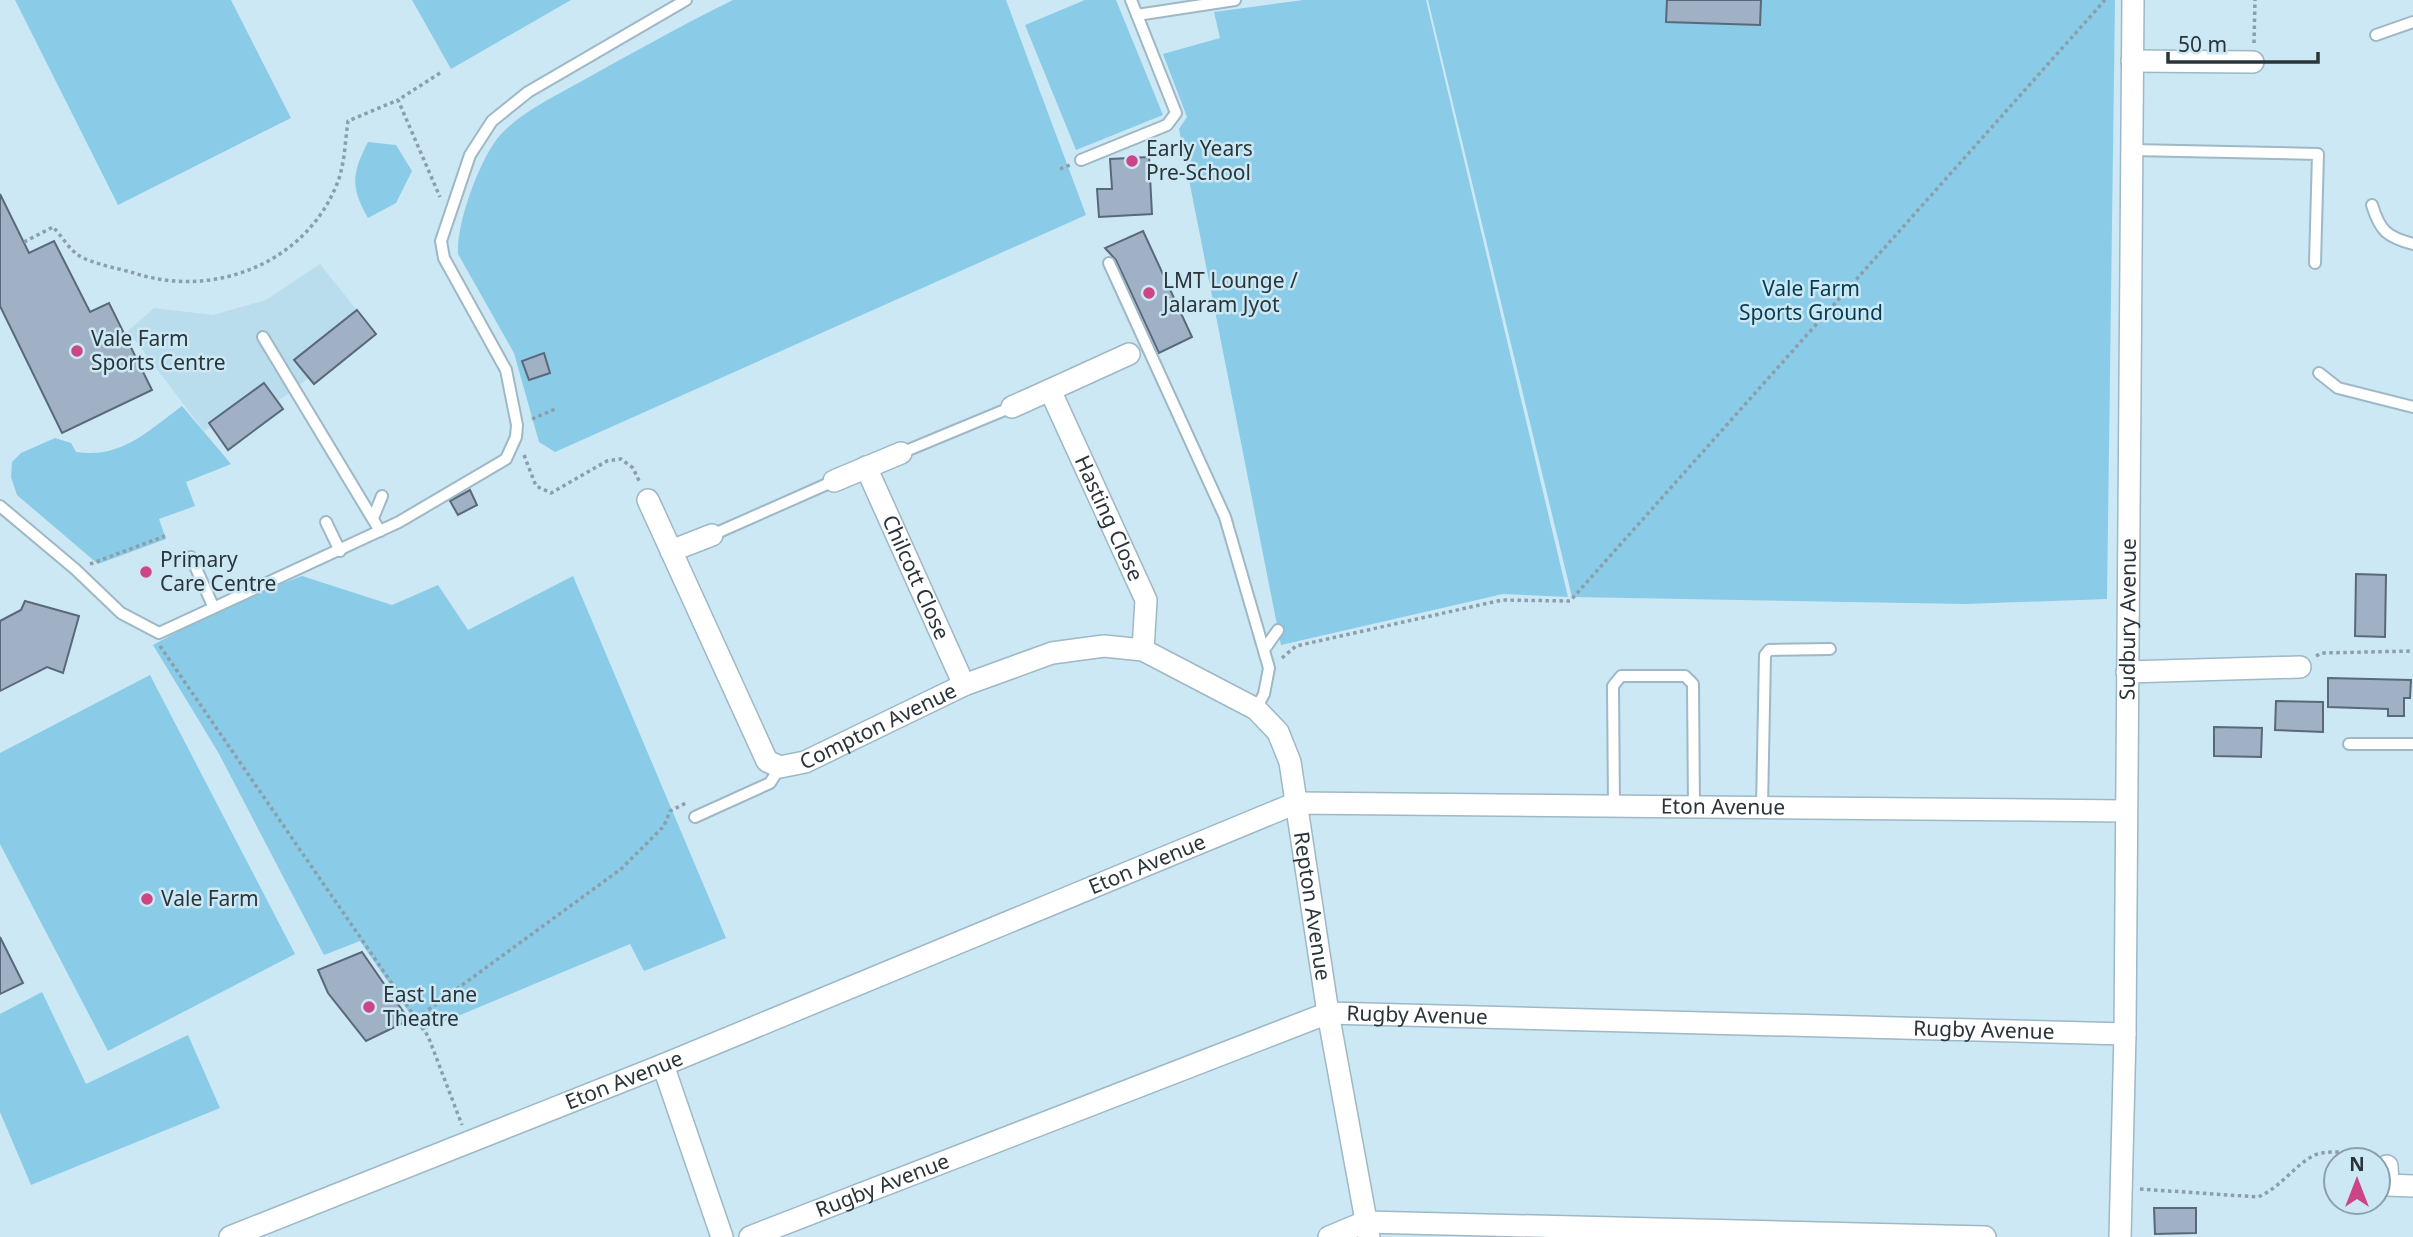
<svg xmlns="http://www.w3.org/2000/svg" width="2413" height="1237" font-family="'Noto Sans',sans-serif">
	<rect width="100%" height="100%" fill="#cce8f5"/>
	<!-- built -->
	<path fill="#b9dded" d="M320,264L376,334L314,384L309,378L278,401L283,409L228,450L211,427L204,431L128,331L154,308L213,315L266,300Z"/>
	<!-- green -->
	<g fill="#8acbe7">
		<path d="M15,0H231L291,118L118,205Z"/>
		<path d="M412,0H571L451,69Z"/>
		<path d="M733,0H1006L1086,215L555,452L539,442L514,353L458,254C456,224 480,157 501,134C523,111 555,96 582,81C632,53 682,25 733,0Z"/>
		<path d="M1085,0H1116L1163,115L1076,150L1025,25Z"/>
		<path d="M1303,0H1426L1568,597L1503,594L1281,645L1179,129L1187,117L1163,54L1220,38L1214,12Z"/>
		<path d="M1428,0H2115L2107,599L1965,604L1572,597Z"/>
		<path d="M368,142L396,145L412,171L396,203L368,218C350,187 352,173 368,142Z"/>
		<path d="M182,406L231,464L186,482L195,506L159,519L166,539L98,564L17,495L11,477L12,462L21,453L55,438L71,443L76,452C121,459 148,431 182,406Z"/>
		<path d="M302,576L392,605L438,585L468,630L573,576L726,938L644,971L630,944L422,1031L360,941L324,955L218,752L153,645L231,603Z"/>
		<path d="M150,675L295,954L108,1051L0,844V753Z"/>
		<path d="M42,992L86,1084L188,1035L220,1108L31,1185L0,1112V1014Z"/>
	</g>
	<!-- building -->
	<g fill="#a0b1c5" stroke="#59687a" stroke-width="2">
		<path d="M1667,0H1761L1760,25L1666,22Z"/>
		<path d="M1149,157L1152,214L1099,217L1097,189H1112L1110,159Z"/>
		<path d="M0,194L29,253L54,241L90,312L109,303L152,390L62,433L0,306Z"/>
		<path d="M1143,231L1192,337L1159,353L1116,260L1105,248Z"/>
		<path d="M357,310L376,334L314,384L294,360Z"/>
		<path d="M544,353L550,373L529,380L522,361Z"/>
		<path d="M264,383L283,409L228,450L209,423Z"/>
		<path d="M470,490L477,505L458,515L450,501Z"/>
		<path d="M2356,574L2386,575L2385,637L2355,636Z"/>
		<path d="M25,601L79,616L63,673L47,667L0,691V621L21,610Z"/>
		<path d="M2328,678L2411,680L2410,698H2404V716H2388V709L2328,707Z"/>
		<path d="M2276,701L2323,702V732L2275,730Z"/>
		<path d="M2214,727L2262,728L2261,757L2214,756Z"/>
		<path d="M0,937L23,983L0,994Z"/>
		<path d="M362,952L409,1020L366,1041L328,993L318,970Z"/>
		<path d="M2154,1208H2196V1233L2155,1234Z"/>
	</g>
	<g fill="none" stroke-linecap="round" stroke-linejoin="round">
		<!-- service casing -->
		<g stroke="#9eb8c5" stroke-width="14">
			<g id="service">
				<path d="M1137,15L1235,0"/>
				<path d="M2376,35L2413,22"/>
				<path d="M2132,150L2318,154L2315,263"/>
				<path d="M1081,160L1167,125L1176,113L1131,0"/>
				<path d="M2372,205C2380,231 2387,237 2413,244"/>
				<path d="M1109,263L1225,517L1269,668L1264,694L1256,709"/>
				<path d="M263,337L380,531"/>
				<path d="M2319,373L2338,388L2413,407"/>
				<path d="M901,453L1012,407"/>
				<path d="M0,506L75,569L121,613L159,633L399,522L506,459L516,437L517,425L506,370L444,258L441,241L470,155L492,121L528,92L686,0"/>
				<path d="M373,518L382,496"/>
				<path d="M326,522L340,551"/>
				<path d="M712,535L834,481"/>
				<path d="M191,557L213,606"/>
				<path d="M1266,647L1278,630"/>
				<path d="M2349,744H2413"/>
				<path d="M1614,806L1613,686L1621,676H1685L1693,684L1694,807"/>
				<path d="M1762,807L1765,655L1769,650L1830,649"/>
				<path d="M695,817L770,783L780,767"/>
			</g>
		</g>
		<!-- minor casing -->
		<g stroke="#9eb8c5" stroke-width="24">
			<g id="minor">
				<path d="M2132,61L2253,62"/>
				<path id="s1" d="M1129,354L1050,390L1146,600L1143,650"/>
				<path d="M1012,407L1050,390"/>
				<path id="s2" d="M866,467L964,685"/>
				<path d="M834,481L901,453"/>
				<path id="s3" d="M648,500L767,761L780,767L805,762L964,685L1052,653L1104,646L1143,650L1256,709L1278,732L1290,762L1328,1013L1369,1237"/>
				<path d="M671,551L712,535"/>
				<path d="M2127,672L2300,667"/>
				<path d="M663,1065L722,1237"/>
				<path d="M2387,1166L2388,1185L2413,1186"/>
				<path id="s4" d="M230,1237L663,1065L1296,803L2125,811"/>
				<path id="s5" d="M750,1237L1328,1013L2125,1034"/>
				<path d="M1329,1237L1365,1222L1985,1237"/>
				<path id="s6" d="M2120,1237L2125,1034L2133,0"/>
			</g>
		</g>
		<!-- path -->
		<g stroke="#8a9fa9" stroke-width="3.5" stroke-dasharray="3.5 3.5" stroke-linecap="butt">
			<path d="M2254,43L2255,0"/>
			<path d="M440,73L398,100L440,197"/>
			<path d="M1060,169L1070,165"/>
			<path d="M24,242L53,227C61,235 69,249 78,255C92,264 117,268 134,273C213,299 305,264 337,184C345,164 345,141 348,121L398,100"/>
			<path d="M532,419L555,409"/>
			<path d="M524,455L536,486L551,493L607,461L621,459L633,468L640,483"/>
			<path d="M90,564L165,536"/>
			<path d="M160,646L428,1036L462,1125"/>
			<path d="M2316,656L2322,653L2413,651"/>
			<path d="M1282,658L1296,646L1502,600L1570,601L2105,0"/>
			<path d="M417,1018L621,869L664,826L670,811L688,802"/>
			<path d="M2140,1189L2258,1197C2283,1187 2301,1156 2322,1153C2338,1150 2357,1154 2373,1155"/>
		</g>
		<!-- service -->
		<use href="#service" stroke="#fff" stroke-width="10"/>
		<!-- minor -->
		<use href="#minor" stroke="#fff" stroke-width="21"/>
	</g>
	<!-- markers -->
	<g fill="#cc4685" stroke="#cce8f5" stroke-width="2.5">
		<circle cx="1132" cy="161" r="7"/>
		<circle cx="1149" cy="293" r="7"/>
		<circle cx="77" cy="351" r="7"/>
		<circle cx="146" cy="572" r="7"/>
		<circle cx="147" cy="899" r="7"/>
		<circle cx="369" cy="1007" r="7"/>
	</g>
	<g text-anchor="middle" stroke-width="5" stroke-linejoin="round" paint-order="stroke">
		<!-- poi labels -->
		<g font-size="21" fill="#2a353a" stroke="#cce8f5" text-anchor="start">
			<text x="1146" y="156">Early Years<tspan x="1146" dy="24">Pre-School</tspan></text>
			<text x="1163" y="288">LMT Lounge /<tspan x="1163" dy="24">Jalaram Jyot</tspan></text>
			<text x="91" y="346">Vale Farm<tspan x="91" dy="24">Sports Centre</tspan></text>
			<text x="160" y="567">Primary<tspan x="160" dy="24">Care Centre</tspan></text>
			<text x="161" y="906">Vale Farm</text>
			<text x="383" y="1002">East Lane<tspan x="383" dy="24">Theatre</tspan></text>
		</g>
		<!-- park labels -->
		<g font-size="21" fill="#043b4e" stroke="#cce8f5">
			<text x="1811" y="296">Vale Farm<tspan x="1811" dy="24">Sports Ground</tspan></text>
		</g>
		<!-- street labels -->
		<g font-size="21" fill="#2a353a" stroke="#cce8f5">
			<text dy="7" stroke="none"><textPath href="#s1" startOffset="228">Hasting Close</textPath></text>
			<text dy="7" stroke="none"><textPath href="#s2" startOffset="121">Chilcott Close</textPath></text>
			<text dy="7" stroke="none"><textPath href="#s6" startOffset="618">Sudbury Avenue</textPath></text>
			<text dy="7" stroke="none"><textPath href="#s3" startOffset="408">Compton Avenue</textPath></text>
			<text dy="7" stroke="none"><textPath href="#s4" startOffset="1578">Eton Avenue</textPath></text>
			<text dy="7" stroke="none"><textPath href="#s4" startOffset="990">Eton Avenue</textPath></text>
			<text dy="7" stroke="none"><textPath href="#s3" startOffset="1026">Repton Avenue</textPath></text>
			<text dy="7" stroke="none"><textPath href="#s5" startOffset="709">Rugby Avenue</textPath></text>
			<text dy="7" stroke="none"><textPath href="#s5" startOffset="1276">Rugby Avenue</textPath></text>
			<text dy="7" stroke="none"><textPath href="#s4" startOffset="424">Eton Avenue</textPath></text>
			<text dy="7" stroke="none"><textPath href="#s5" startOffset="142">Rugby Avenue</textPath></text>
		</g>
	</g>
	<!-- north arrow -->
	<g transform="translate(2357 1181)"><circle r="33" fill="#cce8f5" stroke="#8ba0aa" stroke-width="2"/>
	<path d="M0-5L12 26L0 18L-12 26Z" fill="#cc4685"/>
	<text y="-10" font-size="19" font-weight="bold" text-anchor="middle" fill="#2a353a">N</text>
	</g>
	<!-- scale -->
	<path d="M2168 52v10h150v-10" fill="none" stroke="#2a353a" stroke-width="3.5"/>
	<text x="2178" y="52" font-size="21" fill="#2a353a" stroke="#cce8f5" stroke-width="5" paint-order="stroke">50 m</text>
</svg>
